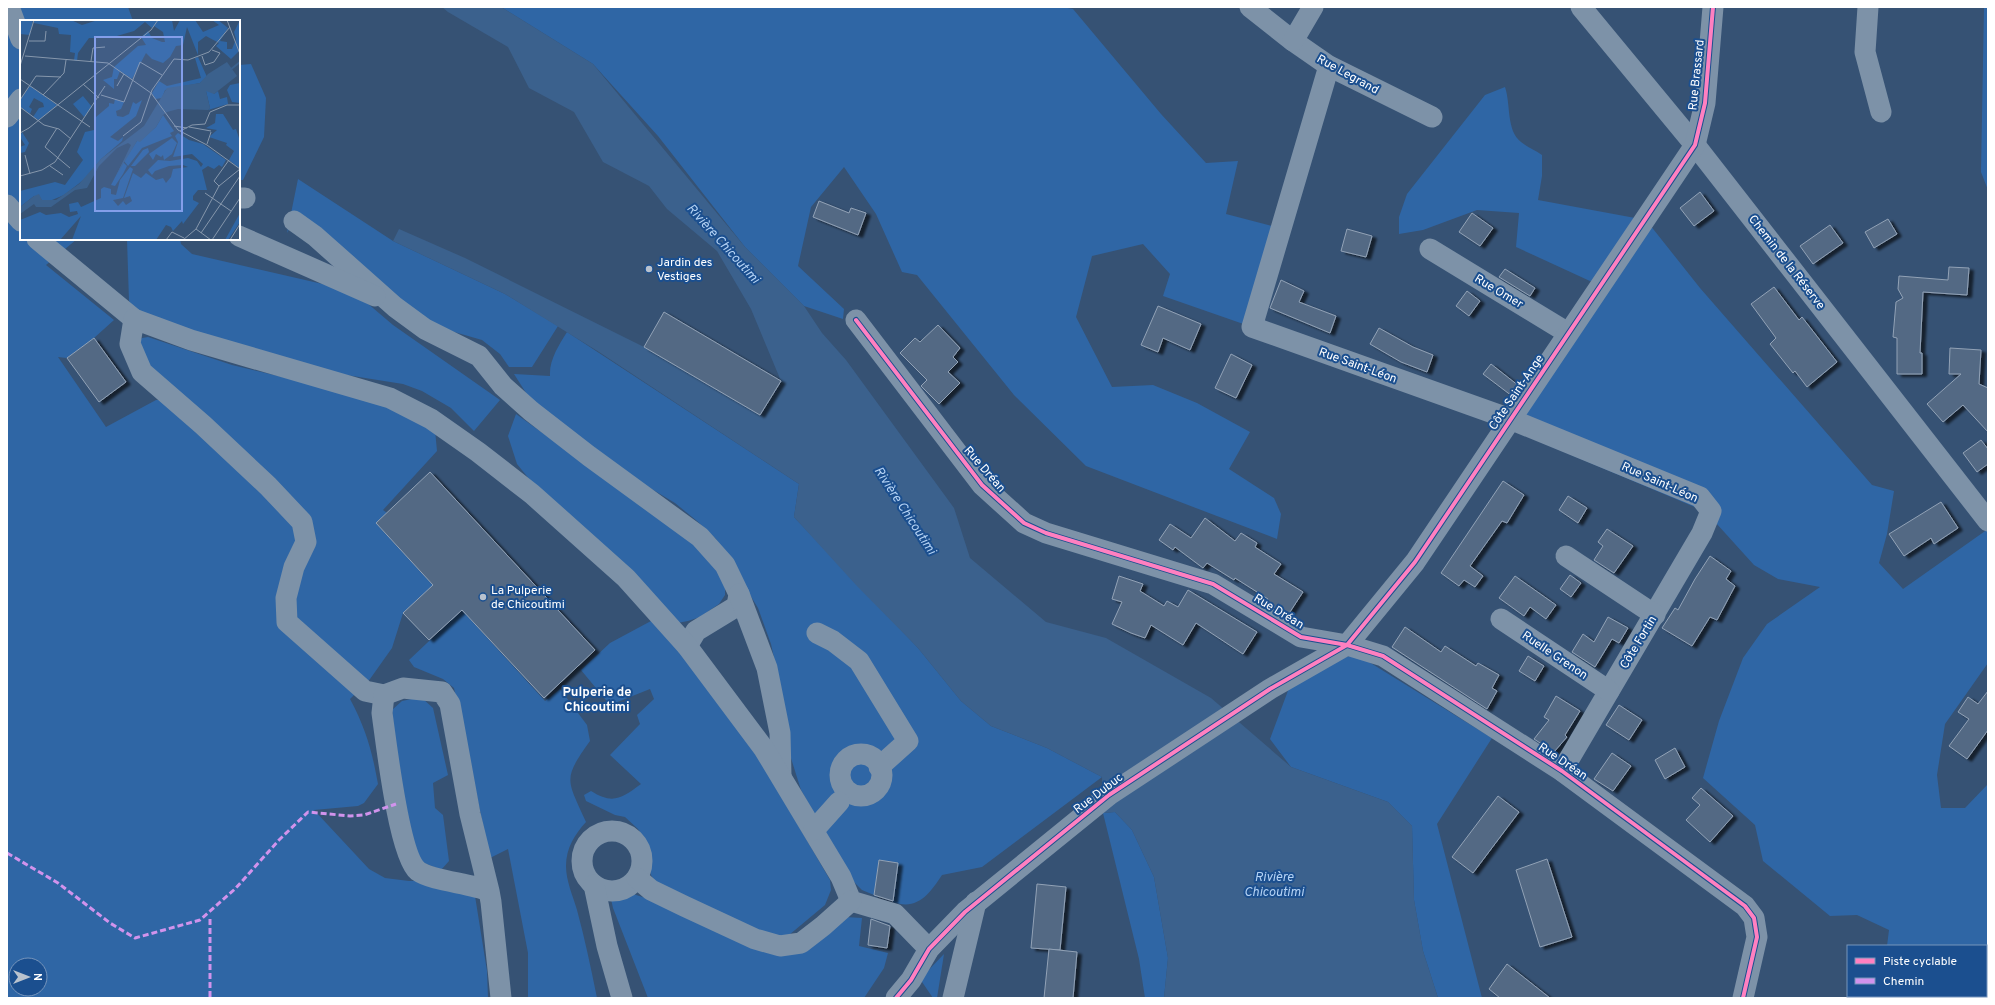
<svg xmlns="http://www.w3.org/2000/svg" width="1995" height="1005" font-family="Overpass,sans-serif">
	<defs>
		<filter id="shadow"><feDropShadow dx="4.5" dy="2.5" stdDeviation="1" flood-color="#0009"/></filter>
	</defs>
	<rect width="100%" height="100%" fill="#365274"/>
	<!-- green -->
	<g fill="#2f66a5" fill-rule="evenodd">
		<path d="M7,7H128L133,21H21V239H77L46,265L114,320L94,338L67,358L58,357L106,427L156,400H178L146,371L138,342L142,338L148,337L232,365L391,403L435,430L437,451L383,510L387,513L376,523L433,585L403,613L392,648L370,679L350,699C366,729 372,751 378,784L364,803L358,806L314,810L369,869L385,878L409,881L443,880L475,896L487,971L488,998H7ZM16,965H40V989H16Z"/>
		<path d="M501,7H1062L1073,9L1161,114L1206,163L1238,161L1226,214L1280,228L1252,327L1163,296L1170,274L1143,244L1092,256L1076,317L1112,387L1153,385L1197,403L1250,432L1229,469L1274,498L1281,514L1277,539L1086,466L1014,395L917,275L902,272L876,214L844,167L811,207L798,266L844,309L843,319L804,306L745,247L658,136L593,64Z"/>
		<path d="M1984,7H1988V190L1981,172Z"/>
		<path d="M251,64L266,98L264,137L243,180H239V65Z"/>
		<path d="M1505,87C1511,105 1506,130 1521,142C1527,147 1535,150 1542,155V176L1538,200L1646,220L1700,288L1872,485L1894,491L1887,534L1879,563L1903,589L1988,529V663L1945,724L1937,775L1941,808H1965L1988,784V998H1900L1899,996H1986V946H1887L1889,930L1857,915L1830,916L1763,861L1755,825L1703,778L1719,721L1743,658L1767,624L1820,587L1778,579L1754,565L1716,523L1697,508L1510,429L1603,287L1516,247L1519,213L1477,210L1423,230L1399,234V217L1407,194L1485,95Z"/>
		<path d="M298,179L393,241L505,294L558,326L532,367H509L500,354L482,340L437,327L294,221L287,233Z"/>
		<path d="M127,239H180L181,244L192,254L353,291L393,325L500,400L474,431L451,408L422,391L403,384L340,374L275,359L135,311L129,301Z"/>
		<path d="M567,332L799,484L794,517L918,648L961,701L991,726L1047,748L1102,777L982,867L942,875C930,893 918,911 893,902L897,863L879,860L874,895L862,890L849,877L801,790L790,755L780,685L771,644L758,608L716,539L697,521L675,503L620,470L535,407L514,374L550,376C549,360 559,345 567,332Z"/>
		<path d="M516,414L685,534L722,575L725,586V595L719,604L700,617L688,621L677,623L543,496L517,464L508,436Z"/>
		<path d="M462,610L545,701L560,689L587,725L590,741C562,780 567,779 586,822C575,834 566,848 566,866C566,881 573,896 577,910C585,939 591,969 597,998H528V953L508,849L490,858L454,688L443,679L414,667L409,660Z"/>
		<path d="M651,621L685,653L765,768L830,880L831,890L825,905L789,935L779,937L766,935L656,883L651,875L643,845L646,841L638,829L625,817L615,815L586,801L584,795L591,791C613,805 622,798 641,784L610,755L640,724L637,715L654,699L650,689L610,705L581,670L610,643Z"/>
		<path d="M1356,654L1492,738L1437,824L1482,998H1438L1423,951L1414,900L1412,826L1388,802L1291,767L1270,739L1289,688L1331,662Z"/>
		<path d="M416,698H422L433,708L448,775L433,783L435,808L443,815L449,861L441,870L417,860L401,796L392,710L402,701Z"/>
		<path d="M1115,812L1132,830L1154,877L1168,958L1164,998H1145L1139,959L1103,813Z"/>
		<path d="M633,894L655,901L771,949L845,917L862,918L859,946L888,953L884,968L864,998H648L613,908L611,899L622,895Z"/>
		<path d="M944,954L937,998H933L920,979Z"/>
	</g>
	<!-- water -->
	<path fill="#3b618d" d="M442,7H501L593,64L745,247L804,306L822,333L846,360L954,508L970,558L1046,622L1106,638L1211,698L1291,767L1388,802L1412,826L1414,900L1423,951L1438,998H1164L1168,958L1154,877L1132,830L1115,812L1103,813L1102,777L1047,748L991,726L961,701L918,648L856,585L794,517L799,484L599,352L505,294L393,241L399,229L465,258L644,347L760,415L781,381L751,309L717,251L667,209L649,186L603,162L574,112L529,88L508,47L448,12Z"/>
	<!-- building -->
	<g fill="#526984" stroke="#92a2b6" filter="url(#shadow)">
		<path d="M1700,192L1714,211L1694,226L1680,208Z"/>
		<path d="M819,201L849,213L851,208L866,213L858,235L813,217Z"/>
		<path d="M1472,213L1493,228L1480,246L1459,232Z"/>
		<path d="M1888,219L1897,234L1874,248L1865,232Z"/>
		<path d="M1830,225L1843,243L1813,264L1800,246Z"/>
		<path d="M1347,229L1372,236L1366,257L1341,251Z"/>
		<path d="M1949,267L1969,268L1967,295L1923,292L1920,353H1922V374H1897V338L1893,337L1896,302L1903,298L1898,289L1899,276L1948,280Z"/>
		<path d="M1505,269L1535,288L1530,296L1499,277Z"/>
		<path d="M1281,280L1304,291L1299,302L1336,316L1330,333L1270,308Z"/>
		<path d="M1774,287L1799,320L1802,317L1837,362L1807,387L1795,371L1793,373L1770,344L1776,338L1751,304Z"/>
		<path d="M1467,291L1480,301L1469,316L1456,306Z"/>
		<path d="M1158,306L1201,324L1190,350L1163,338L1158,352L1141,345Z"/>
		<path d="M664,312L781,381L760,415L644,347Z"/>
		<path d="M938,325L960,348L953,357L958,362L948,372L960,383L939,404L921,386L927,380L900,353L915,338L920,342Z"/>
		<path d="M1379,328L1413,347L1433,355L1427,372L1401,362L1370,344Z"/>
		<path d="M94,338L126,382L99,402L67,358Z"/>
		<path d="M1950,348L1981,350L1979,384L1988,388V432L1963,405L1943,422L1927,404L1961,374H1949Z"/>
		<path d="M1231,354L1252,365L1236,398L1215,388Z"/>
		<path d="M1491,364L1519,386L1512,396L1483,374Z"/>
		<path d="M1981,440L1988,449V464L1977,472L1963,453Z"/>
		<path d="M430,472L595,650L544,698L462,610L429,640L403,613L433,585L376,523Z"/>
		<path d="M1503,481L1524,495L1507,523L1502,521L1470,566L1483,576L1475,587L1464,580L1459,586L1441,573Z"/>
		<path d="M1568,496L1587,508L1578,523L1559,510Z"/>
		<path d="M1941,502L1958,528L1934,544L1931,538L1904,556L1889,534Z"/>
		<path d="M1205,518L1235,541L1241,533L1257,543L1255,547L1281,564L1274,574L1303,592L1288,615L1266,602L1268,599L1235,578L1234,580L1207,563L1203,568L1175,547L1173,550L1159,540L1170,524L1191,538Z"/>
		<path d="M1607,529L1633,546L1614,573L1594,560L1603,546L1598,542Z"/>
		<path d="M1710,556L1731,571L1726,579L1735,586L1717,620L1710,617L1692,646L1662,628L1675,608L1678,610L1695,579Z"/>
		<path d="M1570,575L1581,583L1571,597L1560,589Z"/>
		<path d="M1119,576L1143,584L1140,591L1164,606L1167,601L1178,607L1188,590L1257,632L1243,654L1196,623L1183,645L1151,625L1145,638L1131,633L1112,624L1122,602L1112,599Z"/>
		<path d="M1515,576L1556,605L1546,619L1530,607L1524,616L1499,598Z"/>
		<path d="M1608,617L1628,628L1619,643L1612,639L1595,667L1572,652L1583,634L1594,642Z"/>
		<path d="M1405,627L1441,652L1445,646L1476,666L1478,663L1499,675L1492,688L1497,691L1487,709L1392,647Z"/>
		<path d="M1528,656L1544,666L1535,681L1519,671Z"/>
		<path d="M1988,691V730L1967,759L1949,746L1969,719L1958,712L1968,697L1978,704Z"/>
		<path d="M1556,696L1580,711L1565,735L1567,737L1554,752L1534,739L1549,720L1544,717Z"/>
		<path d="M1619,705L1642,720L1629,740L1606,725Z"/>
		<path d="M1675,748L1685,767L1665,779L1655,760Z"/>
		<path d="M1612,753L1631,766L1613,791L1594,779Z"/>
		<path d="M1701,788L1733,816L1710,842L1686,820L1700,805L1692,798Z"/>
		<path d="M1498,796L1519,812L1473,873L1452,857Z"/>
		<path d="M1547,859L1572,937L1540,947L1516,870Z"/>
		<path d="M879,860L898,863L893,901L874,895Z"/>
		<path d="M1037,884L1066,887L1060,950L1031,948Z"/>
		<path d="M871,919L890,926L887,948L868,945Z"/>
		<path d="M1049,949L1077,952L1073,998H1044Z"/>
		<path d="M1507,964L1550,998H1500L1489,989Z"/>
	</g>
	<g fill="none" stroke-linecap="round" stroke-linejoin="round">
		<!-- minor -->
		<g stroke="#7d92a8" stroke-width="21">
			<path d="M9,7L21,39"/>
			<path d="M1250,7L1293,41L1329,66L1432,117"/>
			<path d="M1581,7L1695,145L1988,521"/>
			<path d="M1868,7L1865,52L1881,112"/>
			<path d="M1293,41L1313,7"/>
			<path d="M1329,66L1252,327L1510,419L1700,497L1711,511L1702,533L1562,771"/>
			<path d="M7,117L21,99"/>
			<path d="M239,198H245"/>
			<path d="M7,205L21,221"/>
			<path d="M294,221L315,236L395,307L425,329L479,356L503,386L531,411L589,456L700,537L725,565L739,594L737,606L696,631L687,646"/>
			<path d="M239,236L375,296"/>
			<path d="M37,239L134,319"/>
			<path d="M1430,249L1568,333"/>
			<path d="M856,320L982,485L1024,523L1046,533L1213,584L1301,637L1347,645L1383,656L1562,771L1745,906L1754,918L1757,937L1743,998"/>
			<path d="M1566,556L1655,615"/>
			<path d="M739,594L767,668L780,733L781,776"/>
			<path d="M1501,619L1609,691"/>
			<path d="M817,633L833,641L859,661L908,741L879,767"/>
			<path d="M384,695L365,691L287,622L286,598L294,567L306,542L302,522L268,486L203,425L142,372L130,344L134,319L191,340L390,398L431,419L478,452L532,494L626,578L687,646L764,749L841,877L851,901L895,914L929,949"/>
			<circle cx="861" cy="775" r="21"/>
			<path d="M814,830L839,802"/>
			<circle cx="612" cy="861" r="30"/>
			<path d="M637,878L651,890L684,906L755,939L780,946L801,943L823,926L851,901"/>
			<path d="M594,885L607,946L622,998"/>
			<path d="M489,891C470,883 432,881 418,871C399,856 386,741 382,713L384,695L403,688L442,692L450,704L470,814L489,891L491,902L501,998"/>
			<path d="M896,998L911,980L929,949L965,912L1109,795L1270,689L1347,645L1415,562L1695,145L1705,103L1713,7"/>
			<path d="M953,998L976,902"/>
		</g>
		<!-- quiet -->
		<g stroke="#d193ec" stroke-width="3" stroke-dasharray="6 3" stroke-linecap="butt">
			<path d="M7,853L58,883L110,923L135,938L200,920L235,889L279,840L308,812L350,816L364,815L396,804"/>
			<path d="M210,919V998"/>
		</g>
		<!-- cycleway casing -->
		<g stroke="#1b4f8f" stroke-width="6">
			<g id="cycleway">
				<path d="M856,320L982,485L1024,523L1046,533L1213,584L1301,637L1347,645L1383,656L1562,771L1745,906L1754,918L1757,937L1743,998"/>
				<path d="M896,998L911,980L929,949L965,912L1109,795L1270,689L1347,645L1415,562L1695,145L1705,103L1713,7"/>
			</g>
		</g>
		<!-- cycleway -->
		<use href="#cycleway" stroke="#ff80c0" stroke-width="4"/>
	</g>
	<!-- markers -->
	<g fill="#b9c2ce" stroke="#1b4f8f" stroke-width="1.5">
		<circle cx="649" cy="269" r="4"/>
		<circle cx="483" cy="597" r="4"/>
	</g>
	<g text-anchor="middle" stroke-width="4" stroke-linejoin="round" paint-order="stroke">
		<!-- street labels -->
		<g font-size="12" fill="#fff" stroke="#1b4f8f">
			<text transform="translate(1348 74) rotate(29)" y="4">Rue Legrand</text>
			<text transform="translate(1696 75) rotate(-84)" y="4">Rue Brassard</text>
			<text transform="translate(1787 262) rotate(52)" y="4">Chemin de la Réserve</text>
			<text transform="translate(1499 291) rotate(31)" y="4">Rue Omer</text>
			<text transform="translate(1358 365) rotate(20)" y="4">Rue Saint-Léon</text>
			<text transform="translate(1516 392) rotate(-56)" y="4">Côte Saint-Ange</text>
			<text transform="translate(985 469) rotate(49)" y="4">Rue Dréan</text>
			<text transform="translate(1660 482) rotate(24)" y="4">Rue Saint-Léon</text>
			<text transform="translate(1279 611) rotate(31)" y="4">Rue Dréan</text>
			<text transform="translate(1638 642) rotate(-59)" y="4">Côte Fortin</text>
			<text transform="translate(1555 655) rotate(34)" y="4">Ruelle Grenon</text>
			<text transform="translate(1563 761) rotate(34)" y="4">Rue Dréan</text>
			<text transform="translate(1098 793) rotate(-37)" y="4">Rue Dubuc</text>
		</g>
		<!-- poi labels -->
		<g font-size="12" fill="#fff" stroke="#1b4f8f" text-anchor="start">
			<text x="657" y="266">Jardin des<tspan x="657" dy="14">Vestiges</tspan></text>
			<text x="491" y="594">La Pulperie<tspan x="491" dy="14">de Chicoutimi</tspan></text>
		</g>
		<!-- water labels -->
		<g font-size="13" font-style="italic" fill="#b5d3f5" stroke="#1b4f8f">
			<text transform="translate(724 243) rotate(48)" y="5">Rivière Chicoutimi</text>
			<text transform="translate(906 510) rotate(57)" y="5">Rivière Chicoutimi</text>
			<text x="1274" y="881">Rivière<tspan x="1274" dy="15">Chicoutimi</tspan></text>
		</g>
		<!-- neighbourhood labels -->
		<g font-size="13" font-weight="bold" fill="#fff" stroke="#1b4f8f">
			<text x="597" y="696">Pulperie de<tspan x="597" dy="15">Chicoutimi</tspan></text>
		</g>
	</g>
	<!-- overview -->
	<g transform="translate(20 20)">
		<rect width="220" height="220" fill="#365274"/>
		<path d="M0,0H13L10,15L0,14ZM14,0H51L62,5L78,0H152L154,11L160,0H175L183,12L199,5L192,0H198L208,8L200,21L207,22V29H212L216,19L214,12L220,0V30L211,39L196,26L199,23L186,16L178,22V35L167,7L163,25L156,26L150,37L143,43L132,39L126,33L112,59L100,51L97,59H94V69L83,60L92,57L94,47L118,26L126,25L121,17L128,11L132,18L142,22H145L143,12L134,6L132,8L125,2L114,11L90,18H69L58,33L57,41L54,40L55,33L50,32L51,15L39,14L38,8L14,3ZM178,37L187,57L180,63L145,70L142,78L135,79L132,73L139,61L147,66L181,58L175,38ZM220,63V83L212,82L207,70L210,65ZM10,66L37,85L19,100L13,97L19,88L24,87L23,83L14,78L9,87L12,89L10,94L0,87V80ZM191,70L194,74L198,71L200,79L207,77L208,84L188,90L190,88L186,71ZM63,76L72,87L64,97L53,84ZM95,79L104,82L101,89L96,91L97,96L103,97L109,94L113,82L116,84L122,80L116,96L90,117L98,121L103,117L102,121L81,139L66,158L44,175L32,180H22L14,176L0,187V171L35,162L45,165L63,140L57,132L65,112L74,110L76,97L89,86V83L94,84ZM196,94H203L213,110L216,109L220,121V149L209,140L214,131L206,125L207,123L189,117L197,110L186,108L195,103ZM143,95L154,111L150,113L152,116L122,128L108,146L104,141L117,121H120L136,107ZM2,112L9,123L5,132L0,133V127L5,125L0,117ZM158,113L169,120L183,124L206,140L202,147L199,145L194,149L188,146L182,150L187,170H178L173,176V180L179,183L163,204L162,201L153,211L151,207L146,205L136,220H52L61,196L40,220H0V200L20,192L26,195L41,193L49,197L58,194L57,191L50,192L49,184L58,182L61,187L81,178V169L84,167L91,169V174L96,175L100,160L110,147L113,149L103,178L93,180L98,186L103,181L106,185L112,181L110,176L104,178L113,153L121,158L126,153L136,160L143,158L146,163L151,157L153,149L168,147L163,145L149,146L135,151L132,155L128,150L138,140L150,141L168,138L177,141L181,147L183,144L172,134L153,137L158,122L155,116ZM152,118L157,123L152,134L144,140L143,135L141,137L136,134L133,140L129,134ZM128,128L129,132L115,146H111L123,130ZM103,142L107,146L103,154L95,166L91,165ZM220,193V202L208,220H205Z" fill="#2f66a5"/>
		<path d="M207,42L217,56L194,74L186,71L190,88L188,90L158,89L147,92L143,95L136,107L120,122L117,121L96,156L111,125L108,123L97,128L79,146L67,168L55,170L31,187H16L14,184L0,194V187L14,176L19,174L22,180H36L59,164L81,139L124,106L147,68L180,63L188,54Z" fill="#3b618d"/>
		<path fill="none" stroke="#3b618d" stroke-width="2" d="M210,50L220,42"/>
		<path fill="none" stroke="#8697ac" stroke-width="1" d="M207,0L220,34M9,21H25L26,11M5,36L88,43L131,73L158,110L187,125L220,149M182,36L185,45L194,42L200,33L192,30M71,41L73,28L85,27M0,46L14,0M0,59L70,107M63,64L79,78M97,66L104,54M23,75L44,53L46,40M81,75L104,82L120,42L142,55M0,80L16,56L41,57M0,87L24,105L39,109L51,119M154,106L167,108M169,107L191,111M37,108L25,127L50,148M160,111L172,105L185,104L190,92L207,85H220M0,113L9,108L131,10L138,0M103,116L121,102L132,70L154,39L168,40L189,32L210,7M187,124L191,112M5,135L10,154M30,146L43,155M0,156L22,150L35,142L85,66M199,166L194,161L209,140M185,173L211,191M176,209L191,220M181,213L220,156M146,220L152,212L164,218M163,220L176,209L199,166L220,149M192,220L220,178M210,220L220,204"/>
		<path fill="#839eea" fill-opacity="0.15" stroke="#839eea" stroke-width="2" d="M75,17H162V191H75Z"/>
		<rect width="220" height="220" fill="none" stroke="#fff" stroke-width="2"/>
	</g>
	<!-- border -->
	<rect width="1995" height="1005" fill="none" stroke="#ffffff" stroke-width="16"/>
	<!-- legend -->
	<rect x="1847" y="945" width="140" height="52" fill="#1b4f8f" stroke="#7695bc"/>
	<rect x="1855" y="958" width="20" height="6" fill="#ff80c0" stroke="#7695bc"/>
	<text x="1883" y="965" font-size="12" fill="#ffffff">Piste cyclable</text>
	<rect x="1855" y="978" width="20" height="6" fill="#d193ec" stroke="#7695bc"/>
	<text x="1883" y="985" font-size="12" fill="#ffffff">Chemin</text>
	<!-- north arrow -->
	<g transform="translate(28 977) rotate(90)"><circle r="19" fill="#1b4f8f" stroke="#7695bc"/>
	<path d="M0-3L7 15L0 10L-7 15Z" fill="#b9c2ce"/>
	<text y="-6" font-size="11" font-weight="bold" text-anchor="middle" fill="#ffffff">N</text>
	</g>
</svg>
